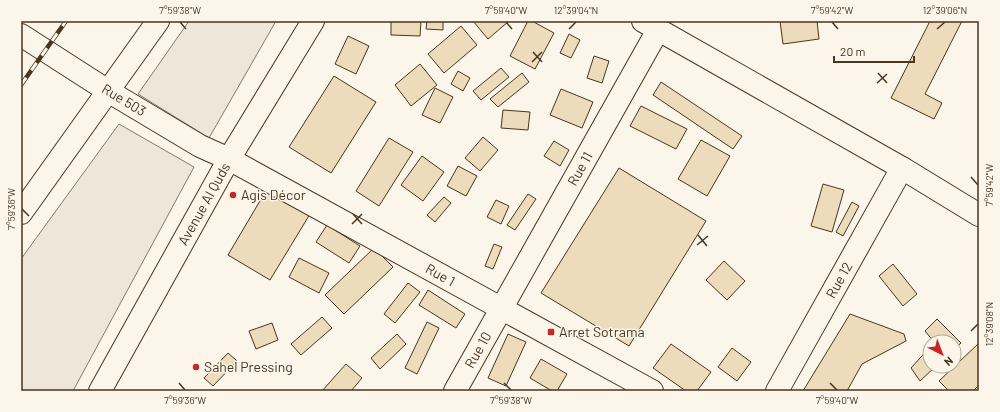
<svg xmlns="http://www.w3.org/2000/svg" width="1000" height="412" font-family="Barlow,sans-serif">
	<rect width="100%" height="100%" fill="#fbf6e9"/>
	<!-- green -->
	<g fill="#ede6d9" stroke="#887966">
		<path d="M189,21H276L209,138L138,94Z"/>
		<path d="M119,124L194,167L73,391H21V259Z"/>
	</g>
	<!-- building -->
	<g fill="#ecdcbc" stroke="#4a3520">
		<path d="M391,21H421L420,36L391,35Z"/>
		<path d="M427,21H443V30L426,29Z"/>
		<path d="M473,21H509L488,39Z"/>
		<path d="M528,21H532L554,33L535,69L510,56Z"/>
		<path d="M780,21H817L819,39L783,44Z"/>
		<path d="M930,21H962L925,94L942,103L934,119L891,98Z"/>
		<path d="M461,26L477,45L444,73L428,54Z"/>
		<path d="M569,34L580,40L571,58L560,53Z"/>
		<path d="M348,36L369,46L356,74L335,64Z"/>
		<path d="M594,56L609,61L602,83L587,78Z"/>
		<path d="M420,64L437,85L411,106L395,85Z"/>
		<path d="M501,68L509,77L481,100L473,91Z"/>
		<path d="M458,71L470,78L463,91L451,84Z"/>
		<path d="M522,73L529,82L498,107L490,99Z"/>
		<path d="M334,76L376,102L331,173L289,147Z"/>
		<path d="M661,82L742,136L733,149L653,95Z"/>
		<path d="M435,88L453,97L440,123L422,115Z"/>
		<path d="M561,89L593,102L582,128L550,115Z"/>
		<path d="M641,106L687,129L676,149L630,126Z"/>
		<path d="M503,110L530,112L528,130L501,128Z"/>
		<path d="M483,137L498,150L480,171L465,158Z"/>
		<path d="M389,138L413,152L379,206L356,191Z"/>
		<path d="M701,140L730,156L707,196L678,179Z"/>
		<path d="M554,141L569,150L560,166L544,156Z"/>
		<path d="M422,156L444,172L423,201L401,185Z"/>
		<path d="M458,166L477,176L466,196L447,186Z"/>
		<path d="M619,168L706,221L629,346L541,293Z"/>
		<path d="M823,184L844,190L832,232L811,226Z"/>
		<path d="M267,189L310,214L270,280L228,255Z"/>
		<path d="M528,194L536,199L515,230L507,225Z"/>
		<path d="M444,197L451,203L435,222L427,215Z"/>
		<path d="M496,200L509,206L501,224L487,217Z"/>
		<path d="M852,202L859,206L843,236L836,232Z"/>
		<path d="M327,225L360,246L349,263L316,242Z"/>
		<path d="M494,244L502,247L493,269L485,266Z"/>
		<path d="M374,248L393,267L344,314L325,295Z"/>
		<path d="M299,258L329,273L319,293L289,277Z"/>
		<path d="M724,261L745,281L727,300L706,280Z"/>
		<path d="M893,264L917,294L903,306L879,276Z"/>
		<path d="M408,283L420,292L395,323L384,314Z"/>
		<path d="M428,290L465,314L456,328L419,305Z"/>
		<path d="M850,314L904,334L906,341L862,364L847,391H803Z"/>
		<path d="M322,317L332,328L301,355L291,344Z"/>
		<path d="M937,319L961,343L954,349V342H934L925,331Z"/>
		<path d="M427,322L439,328L417,374L405,368Z"/>
		<path d="M272,323L278,340L256,349L249,331Z"/>
		<path d="M397,334L406,344L380,369L371,358Z"/>
		<path d="M508,334L526,342L506,386L488,378Z"/>
		<path d="M979,343V385L973,391H949L939,381Z"/>
		<path d="M671,344L711,372L697,391H686L653,368Z"/>
		<path d="M930,347V366H936L920,381L911,368Z"/>
		<path d="M732,348L751,362L737,381L718,367Z"/>
		<path d="M228,353L237,361L213,386L204,378Z"/>
		<path d="M541,359L567,374L557,391H552L530,378Z"/>
		<path d="M346,364L362,378L351,391H322Z"/>
	</g>
	<g fill="none" stroke-linecap="round" stroke-linejoin="round">
		<!-- minor casing -->
		<g stroke="#4a3520" stroke-width="24">
			<g id="minor">
				<path id="s1" d="M455,391L658,30"/>
				<path id="s2" d="M777,391L902,168"/>
			</g>
		</g>
		<!-- tertiary casing -->
		<g stroke="#4a3520" stroke-width="24">
			<path id="tertiary" d="M21,35L108,91"/>
		</g>
		<!-- secondary casing -->
		<g stroke="#4a3520" stroke-width="24">
			<g id="secondary">
				<path d="M643,21L902,168L979,215"/>
				<path id="s3" d="M108,91L200,146L229,159L652,391"/>
			</g>
		</g>
		<!-- primary casing -->
		<g stroke="#4a3520" stroke-width="24">
			<g id="primary">
				<path d="M21,213L158,21"/>
				<path id="s4" d="M100,391L229,159L313,21"/>
			</g>
		</g>
		<!-- minor -->
		<use href="#minor" stroke="#fbf6e9" stroke-width="22"/>
		<!-- tertiary -->
		<use href="#tertiary" stroke="#fbf6e9" stroke-width="22"/>
		<!-- secondary -->
		<use href="#secondary" stroke="#fbf6e9" stroke-width="22"/>
		<!-- primary -->
		<use href="#primary" stroke="#fbf6e9" stroke-width="22"/>
		<!-- rail casing -->
		<g stroke="#4a3520" stroke-width="4.5">
			<path id="rail" d="M21,85L66,21"/>
		</g>
		<!-- rail -->
		<use href="#rail" stroke="#fbf6e9" stroke-width="3" stroke-dasharray="9" stroke-linecap="butt"/>
	</g>
	<!-- ticks -->
	<path fill="none" stroke="#4a3520" stroke-width="1.5" d="M180,22L186,29M506,22L512,29M832,22L838,29M569,29L576,22M937,29L945,22M533,52L542,62M532,62L542,52M878,73L887,83M877,83L887,74M971,177L978,185M22,209L29,216M353,214L362,224M352,224L362,214M698,235L707,246M697,245L708,236M971,331L978,324M179,383L185,390M504,383L511,390M830,383L837,390"/>
	<!-- markers -->
	<g fill="#c62828" stroke="#fbf6e9" stroke-width="1.5">
		<circle cx="233" cy="195" r="4"/>
		<rect x="547" y="328" width="8" height="8" rx="2"/>
		<circle cx="196" cy="367" r="4"/>
	</g>
	<g text-anchor="middle" stroke-width="3" stroke-linejoin="round" paint-order="stroke">
		<!-- street labels -->
		<g font-size="14" fill="#4a3520" stroke="#fbf6e9">
			<text transform="translate(124 100) rotate(31)" y="5">Rue 503</text>
			<text dy="5" stroke="none"><textPath href="#s1" startOffset="255">Rue 11</textPath></text>
			<text dy="5" stroke="none"><textPath href="#s4" startOffset="214">Avenue Al Quds</textPath></text>
			<text dy="5" stroke="none"><textPath href="#s3" startOffset="380">Rue 1</textPath></text>
			<text dy="5" stroke="none"><textPath href="#s2" startOffset="127">Rue 12</textPath></text>
			<text dy="5" stroke="none"><textPath href="#s1" startOffset="47">Rue 10</textPath></text>
		</g>
		<!-- poi labels -->
		<g font-size="14" fill="#4a3520" stroke="#fbf6e9" text-anchor="start">
			<text x="241" y="200">Agis Décor</text>
			<text x="559" y="337">Arret Sotrama</text>
			<text x="204" y="372">Sahel Pressing</text>
		</g>
	</g>
	<!-- border -->
	<rect width="1000" height="412" fill="none" stroke="#fbf6e9" stroke-width="44"/>
	<!-- north arrow -->
	<g transform="translate(942 354) rotate(138)"><circle r="19" fill="#fbf6e9" stroke="#b4a999"/>
	<path d="M0-3L7 15L0 10L-7 15Z" fill="#c62828"/>
	<text y="-6" font-size="11" font-weight="bold" text-anchor="middle" fill="#4a3520">N</text>
	</g>
	<!-- scale -->
	<path d="M834 56v6h80v-6" fill="none" stroke="#4a3520" stroke-width="2"/>
	<text x="840" y="56" font-size="12" fill="#4a3520" stroke="#fbf6e9" stroke-width="3" paint-order="stroke">20 m</text>
	<rect x="22" y="22" width="956" height="368" fill="none" stroke="#4a3520" stroke-width="1.5"/>
	<g font-size="10" text-anchor="middle" fill="#4a3520">
		<text x="180" y="14">7°59'38"W</text>
		<text x="506" y="14">7°59'40"W</text>
		<text x="576" y="14">12°39'04"N</text>
		<text x="832" y="14">7°59'42"W</text>
		<text x="945" y="14">12°39'06"N</text>
		<text transform="translate(989 185) rotate(-90)" y="4">7°59'42"W</text>
		<text transform="translate(11 209) rotate(-90)" y="4">7°59'36"W</text>
		<text transform="translate(989 324) rotate(-90)" y="4">12°39'08"N</text>
		<text x="185" y="404">7°59'36"W</text>
		<text x="511" y="404">7°59'38"W</text>
		<text x="837" y="404">7°59'40"W</text>
	</g>
</svg>
